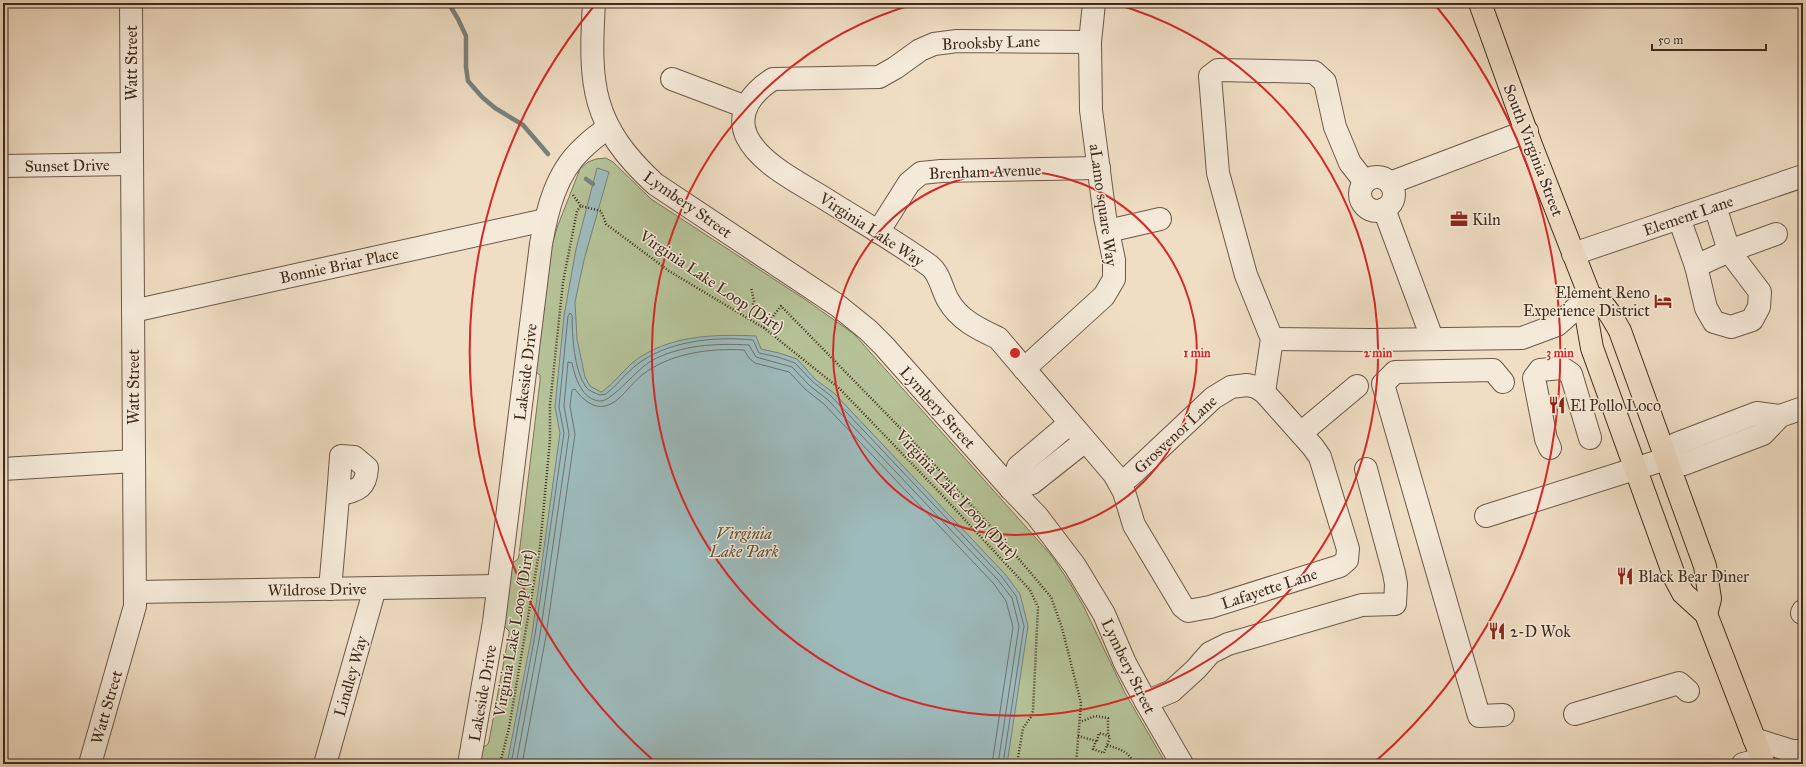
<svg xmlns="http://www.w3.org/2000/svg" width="1806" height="767" font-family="'IM FELL Great Primer',serif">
	<rect width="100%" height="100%" fill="#f0dec4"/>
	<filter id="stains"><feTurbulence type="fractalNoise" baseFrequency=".005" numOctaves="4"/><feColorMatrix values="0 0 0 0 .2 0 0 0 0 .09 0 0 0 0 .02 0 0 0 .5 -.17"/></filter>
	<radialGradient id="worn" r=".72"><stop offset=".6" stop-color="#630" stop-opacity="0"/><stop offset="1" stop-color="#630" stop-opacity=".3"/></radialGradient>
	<!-- green -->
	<path fill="#b5c297" stroke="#7a765a" d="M606,158L613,162L651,199L806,300L854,334L1051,555L1070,583L1084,607L1125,693L1166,764H477L481,749L488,744L489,741L509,634V631L504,626L510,565L518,559L519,555L540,381V375L534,371L550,252L558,225L580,169L588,162L596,159Z"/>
	<!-- water -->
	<path fill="#9dbbbc" stroke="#77817d" d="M597,168L609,172L584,260L575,302L577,339L585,377L590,386L601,392L603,391C614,383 622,372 632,363C667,335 714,334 756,336L761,349L779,353L797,359L816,380L834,393L1005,574L1020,594L1028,626L1007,764H507L532,634L560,433L555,407L564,316L576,249Z"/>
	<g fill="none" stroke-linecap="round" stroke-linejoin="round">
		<!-- shore -->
		<g stroke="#6e736d" stroke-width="1">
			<path d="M511,764L535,635L564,433L559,407L568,316L570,313L572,315C572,335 574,371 586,387C589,391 595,393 600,395L606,394C616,386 624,375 635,366C666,341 714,336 753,340L759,353L778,357L795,363L813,382L831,396L1002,577L1016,596L1024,626L1003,764"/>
			<path d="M516,764L540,635L569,434L564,406L568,362L572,363C575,377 582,401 601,401C612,401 638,368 651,361C680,345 716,343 749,345L756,357L792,367L810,386L828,400L998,580L1012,598L1019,626L998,764"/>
			<path d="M522,764L546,636L575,434L570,406L572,390L575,389C581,398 593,409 605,406C620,403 630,384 642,375C670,353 710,348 744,350L749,358L755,363L789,372L806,390L824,404L994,584L1006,601L1013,627L992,764"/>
		</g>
		<!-- stream -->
		<g stroke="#77817d" stroke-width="4.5">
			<path d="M449,4L458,19L466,36V67L468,81L482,97L495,108L523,125L548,154"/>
			<path d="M586,179L593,184"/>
		</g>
		<!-- minor casing -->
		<g stroke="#6b5848" stroke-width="24">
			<g id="minor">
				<path d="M594,3C589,85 591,125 655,184L837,305L868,330L884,346L1011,489L1037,516L1075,566L1104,614L1125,663L1146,702L1182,764"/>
				<path d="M1090,42L957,41L934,44L920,50L895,68L879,77L773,79C754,91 735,112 747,137C761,165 802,184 827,200C862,222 897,242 930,266C940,274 942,290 948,300C959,320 979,329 998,338L1114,474L1124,492L1134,525L1183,607L1188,611L1210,607L1340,566L1347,560L1348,549L1320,457L1313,447L1264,392L1256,387L1247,385L1231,387L1213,398L1129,477L1118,481"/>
				<path d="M672,79L746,107"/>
				<path d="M3,166L132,164"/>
				<circle cx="1377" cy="194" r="17"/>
				<path d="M1390,183L1527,131"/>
				<path d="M1384,209L1432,338"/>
				<path d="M1679,218L1696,266L1706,308L1714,322L1731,327L1752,320L1759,307L1760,292L1729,251L1715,206"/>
				<path d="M1108,231L1160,219"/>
				<path d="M878,232L909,183L921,173L941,171L1099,168"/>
				<path d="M1573,254L1803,176"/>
				<path d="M1696,266L1729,251L1776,234"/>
				<path d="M133,311L545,220"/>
				<path d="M1272,339L1371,340L1522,338L1557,325L1590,296"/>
				<path d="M1024,369L1104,296L1114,279V260L1105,217L1091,110L1090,42L1094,3"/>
				<path d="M1503,382L1493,370L1395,372L1383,384L1479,716L1503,715"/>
				<path d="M1264,392L1272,339L1246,275L1218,173L1210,76L1218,70L1314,72L1325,82L1335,127L1350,163L1365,182"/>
				<path d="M1301,433L1357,386"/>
				<path d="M1550,448L1546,439L1534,378L1540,370L1562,368L1571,374L1590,438"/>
				<path d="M1666,459L1676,444L1757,413L1780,416L1803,408"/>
				<path d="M3,469L134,461"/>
				<path d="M1011,489L1018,467L1070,423"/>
				<path d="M1011,489L1032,483L1085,441"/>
				<path d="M1486,516L1666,459L1684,464L1763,434L1780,416"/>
				<path d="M330,589C334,545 338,500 341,456L354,457L367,468C366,489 357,490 338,495"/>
				<path d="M135,592L498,586"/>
				<path d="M1802,613L1803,611"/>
				<path d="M1146,702L1172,691L1196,669L1210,653L1228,644L1362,605L1395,604L1396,584L1394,573L1366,469"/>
				<path d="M1575,714L1679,683L1688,691"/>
				<path d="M1754,739L1792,751H1803"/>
				<path d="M90,764L135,606L131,3"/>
				<path d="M325,764L375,588"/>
				<path d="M469,764L494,622L541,244C547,210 556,173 582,149C590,141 599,134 608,128"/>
				<path d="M1743,764L1762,759"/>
			</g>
		</g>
		<!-- major casing -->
		<g stroke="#3f2b1e" stroke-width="24">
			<g id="major">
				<path d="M1480,3L1531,145L1590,296L1586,314L1592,348L1675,578L1683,593L1706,614L1764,764"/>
				<path d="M1590,296C1605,302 1612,317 1620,331L1705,566L1710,599L1706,614"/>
			</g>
		</g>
		<!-- path -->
		<g stroke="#3f2b1e" stroke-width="2.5" stroke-dasharray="1 2" stroke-linecap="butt">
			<path d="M573,195L581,206"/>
			<path d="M749,319L754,301L751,287"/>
			<path d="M764,328L781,306L908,436L1002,539L1051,597L1062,628L1081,703L1076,764"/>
			<path d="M1078,736L1096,741L1093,749L1104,753L1110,737L1108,735V718L1095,716L1080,722"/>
			<path d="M1097,741L1099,733L1109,736"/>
			<path d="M1107,745C1119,749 1129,751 1134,764"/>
			<path d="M500,764L509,728L540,547L550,440V405L563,282L577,211L581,206L601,211L606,224L669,271L764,328L840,389L941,494L1030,590L1038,607L1033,711L1031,717L1023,728L1017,764"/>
		</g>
		<!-- minor -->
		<use href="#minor" stroke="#f5ead9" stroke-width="22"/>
		<!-- major -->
		<use href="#major" stroke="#f0dec4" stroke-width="22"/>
	</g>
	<!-- distance rings -->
	<g fill="none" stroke="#d62828" stroke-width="2">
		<circle cx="1015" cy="353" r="182"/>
		<path d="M1112 3A363 363 0 1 1 918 3"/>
		<path d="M654 761A545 545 0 0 1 594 6M1436 6A545 545 0 0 1 1376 761"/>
	</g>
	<!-- icons -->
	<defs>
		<g id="office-bare" transform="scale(1.38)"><path d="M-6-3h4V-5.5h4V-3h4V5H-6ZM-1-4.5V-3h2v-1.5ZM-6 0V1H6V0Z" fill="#8f2418" stroke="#f5ead9" stroke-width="2.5" paint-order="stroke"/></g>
		<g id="hotel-bare" transform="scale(1.38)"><path d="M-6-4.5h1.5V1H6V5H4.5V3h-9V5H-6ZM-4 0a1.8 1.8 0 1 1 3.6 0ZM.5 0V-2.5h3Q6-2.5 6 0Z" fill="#8f2418" stroke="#f5ead9" stroke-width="2.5" paint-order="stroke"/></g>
		<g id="restaurant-bare" transform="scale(1.38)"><path d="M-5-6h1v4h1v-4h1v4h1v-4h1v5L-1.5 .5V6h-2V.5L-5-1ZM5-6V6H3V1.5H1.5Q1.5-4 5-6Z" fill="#8f2418" stroke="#f5ead9" stroke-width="2.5" paint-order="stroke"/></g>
	</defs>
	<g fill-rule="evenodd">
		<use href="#office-bare" x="1459" y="219"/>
		<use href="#hotel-bare" x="1663" y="301"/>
		<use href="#restaurant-bare" x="1557" y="405"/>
		<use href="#restaurant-bare" x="1625" y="576"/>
		<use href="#restaurant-bare" x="1497" y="631"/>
	</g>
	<g text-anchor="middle" stroke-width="3" stroke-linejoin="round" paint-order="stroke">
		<!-- street labels -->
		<g font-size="16" fill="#3f2b1e" stroke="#f5ead9">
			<text transform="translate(991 42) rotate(-2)" y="6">Brooksby Lane</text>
			<text transform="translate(131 63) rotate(-90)" y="6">Watt Street</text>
			<text transform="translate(1534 150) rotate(69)" y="6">South Virginia Street</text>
			<text transform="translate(67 165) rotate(-1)" y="6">Sunset Drive</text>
			<text transform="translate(985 171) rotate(-2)" y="6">Brenham Avenue</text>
			<text transform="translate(688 204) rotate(35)" y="6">Lymbery Street</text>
			<text transform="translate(1104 205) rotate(82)" y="6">aLamo square Way</text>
			<text transform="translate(1688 215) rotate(-19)" y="6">Element Lane</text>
			<text transform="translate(872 229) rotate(33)" y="6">Virginia Lake Way</text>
			<text transform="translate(339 265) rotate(-12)" y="6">Bonnie Briar Place</text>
			<text transform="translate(712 281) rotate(34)" y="6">Virginia Lake Loop (Dirt)</text>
			<text transform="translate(525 372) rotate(-83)" y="6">Lakeside Drive</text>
			<text transform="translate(133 387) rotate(-90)" y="6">Watt Street</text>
			<text transform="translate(938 407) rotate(48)" y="6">Lymbery Street</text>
			<text transform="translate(1175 434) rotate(-43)" y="6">Grosvenor Lane</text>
			<text transform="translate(957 494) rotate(47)" y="6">Virginia Lake Loop (Dirt)</text>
			<text transform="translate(1269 588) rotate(-18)" y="6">Lafayette Lane</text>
			<text transform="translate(317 589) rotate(-1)" y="6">Wildrose Drive</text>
			<text transform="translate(513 633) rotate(-80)" y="6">Virginia Lake Loop (Dirt)</text>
			<text transform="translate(1129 666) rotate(64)" y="6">Lymbery Street</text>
			<text transform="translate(350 676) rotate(-74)" y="6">Lindley Way</text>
			<text transform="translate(482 693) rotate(-80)" y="6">Lakeside Drive</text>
			<text transform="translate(106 707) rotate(-74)" y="6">Watt Street</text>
		</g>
		<!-- poi labels -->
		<g font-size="16" fill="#3f2b1e" stroke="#f5ead9" text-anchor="start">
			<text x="1472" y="225">Kiln</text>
			<text x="1650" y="298" text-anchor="end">Element Reno<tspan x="1650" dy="18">Experience District</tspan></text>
			<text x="1570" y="411">El Pollo Loco</text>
			<text x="1638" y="582">Black Bear Diner</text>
			<text x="1510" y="637">2-D Wok</text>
		</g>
		<!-- park labels -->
		<g font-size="16" font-style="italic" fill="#5c513c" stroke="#f5ead9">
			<text x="744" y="539">Virginia<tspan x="744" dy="18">Lake Park</tspan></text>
		</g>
	</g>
	<circle cx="1015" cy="353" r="6" fill="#d62828" stroke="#f5ead9" stroke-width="2"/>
	<g font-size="12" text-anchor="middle" font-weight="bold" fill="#d62828" stroke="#f5ead9" stroke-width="3" stroke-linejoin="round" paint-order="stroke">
		<text x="1197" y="357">1 min</text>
		<text x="1378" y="357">2 min</text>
		<text x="1560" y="357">3 min</text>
	</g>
	<!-- margin -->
	<rect width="1806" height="767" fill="none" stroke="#f0dec4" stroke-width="16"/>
	<rect x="4" y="4" width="1798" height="759" fill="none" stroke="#3f2b1e" stroke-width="2"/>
	<rect x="8" y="8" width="1790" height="751" fill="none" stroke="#3f2b1e"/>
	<!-- scale -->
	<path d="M1652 44v6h114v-6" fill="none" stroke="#3f2b1e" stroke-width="2"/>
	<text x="1658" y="44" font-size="12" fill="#3f2b1e" stroke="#f5ead9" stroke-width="3" paint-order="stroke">50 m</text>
	<rect width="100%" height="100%" filter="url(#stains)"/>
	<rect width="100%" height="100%" fill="url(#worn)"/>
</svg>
